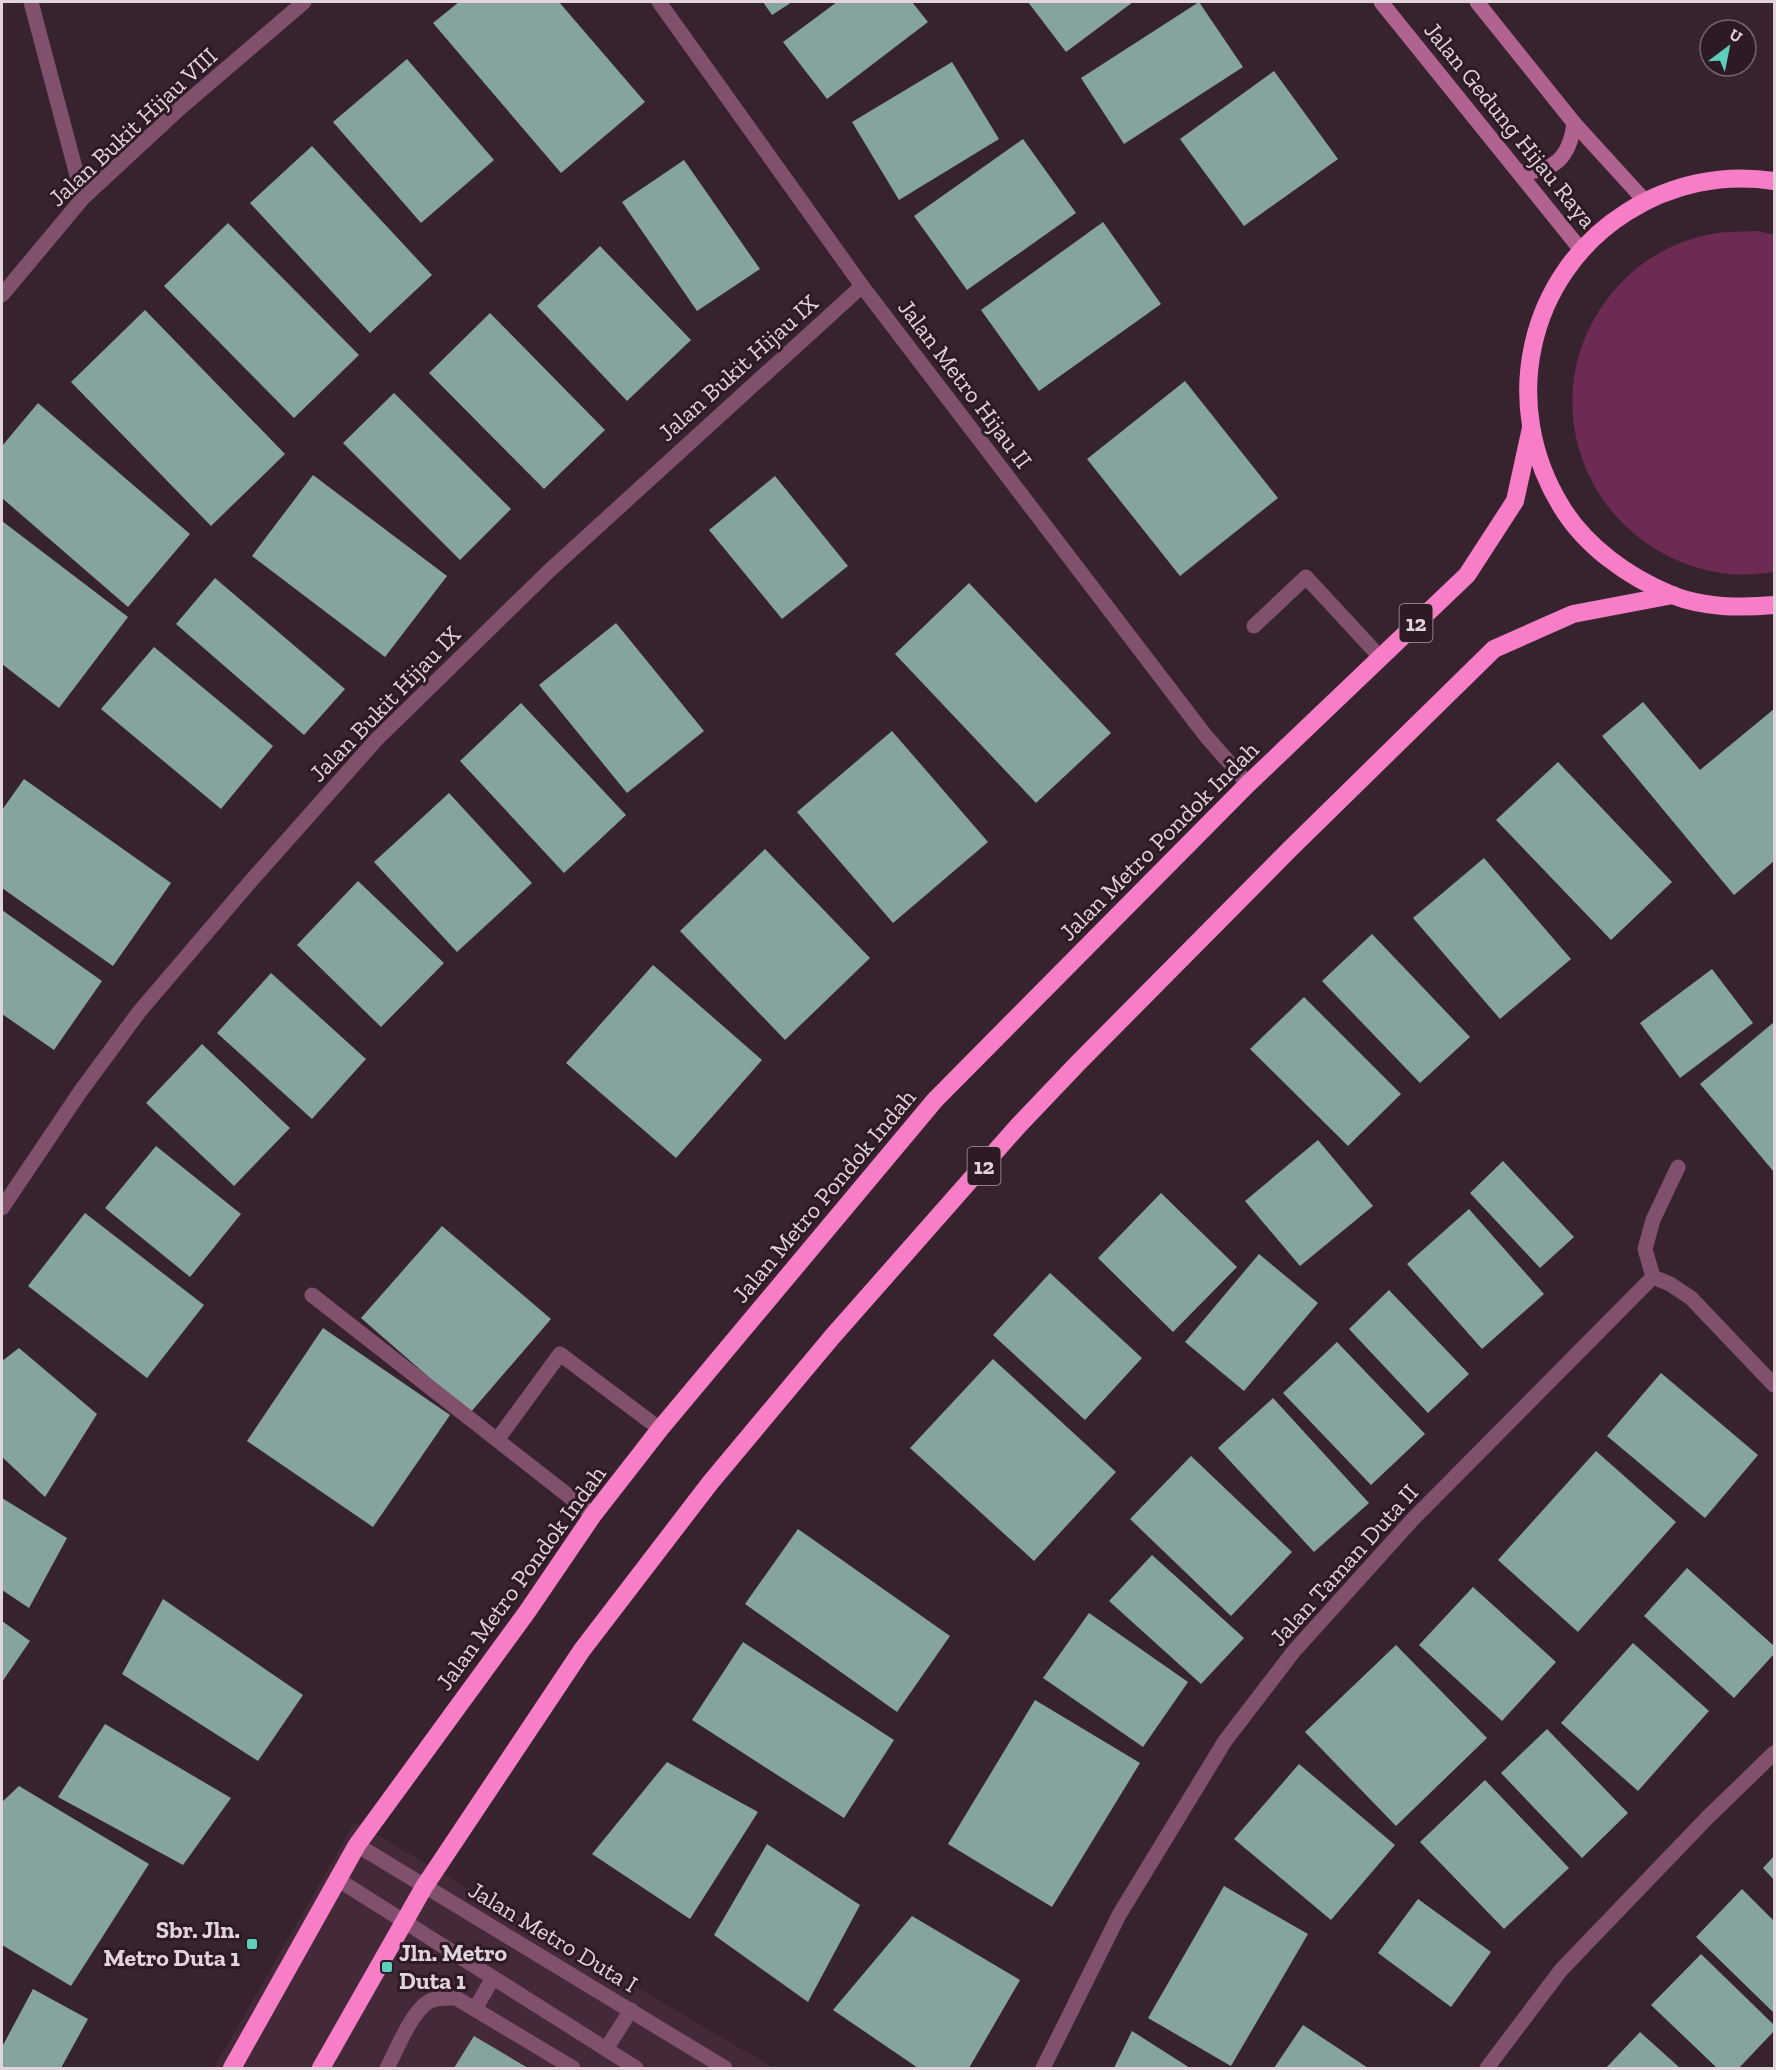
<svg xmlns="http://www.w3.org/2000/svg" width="1776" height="2070" font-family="'Zilla Slab',serif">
	<rect width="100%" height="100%" fill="#37232e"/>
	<!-- built -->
	<path fill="#442a39" d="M355,1822L774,2068H214Z"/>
	<!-- green -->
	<path fill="#6d2b53" d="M1758,231L1774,235V572C1752,575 1729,576 1706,570C1582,539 1530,393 1612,293C1637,262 1673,241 1712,234C1727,231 1743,232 1758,231Z"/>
	<!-- building -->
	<g fill="#85a49d">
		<path d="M459,2H559L645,102L561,173L433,23Z"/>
		<path d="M763,2H792L772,15Z"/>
		<path d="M837,2H912L928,22L827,99L783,42Z"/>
		<path d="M1028,2H1133L1066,52Z"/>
		<path d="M1199,2L1243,67L1124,144L1081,78Z"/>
		<path d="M407,59L494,160L421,223L333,122Z"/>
		<path d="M952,62L999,139L899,200L852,122Z"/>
		<path d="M1274,71L1338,159L1244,226L1180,139Z"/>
		<path d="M1023,139L1076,213L967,290L914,216Z"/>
		<path d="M312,146L432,275L370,333L250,203Z"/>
		<path d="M684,160L760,269L697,311L622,202Z"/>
		<path d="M1103,222L1161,304L1039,391L981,310Z"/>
		<path d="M228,223L359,355L294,418L164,286Z"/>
		<path d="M600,246L691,340L627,401L537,306Z"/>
		<path d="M145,310L285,454L211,526L71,382Z"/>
		<path d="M490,313L605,430L544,489L429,373Z"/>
		<path d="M1185,381L1278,498L1180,576L1087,459Z"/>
		<path d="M394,393L511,509L460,560L343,443Z"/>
		<path d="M38,403L190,534L128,607L2,498V446Z"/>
		<path d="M313,475L447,576L385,657L252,556Z"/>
		<path d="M775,476L848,566L782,619L709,530Z"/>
		<path d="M2,521L128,617L59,708L2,664Z"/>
		<path d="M215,578L345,689L304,735L176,624Z"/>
		<path d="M969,583L1111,733L1036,803L895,654Z"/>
		<path d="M616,623L704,731L627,793L539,685Z"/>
		<path d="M154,647L273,746L221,809L101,709Z"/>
		<path d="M1643,702L1700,770L1774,709V861L1734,895L1602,736Z"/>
		<path d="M521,703L626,815L564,873L460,761Z"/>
		<path d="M892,731L988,842L893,923L797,812Z"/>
		<path d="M1558,762L1672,882L1611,940L1496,820Z"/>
		<path d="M24,779L171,883L113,966L2,888V810Z"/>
		<path d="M449,793L532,883L457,952L374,862Z"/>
		<path d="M765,849L870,958L785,1040L680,931Z"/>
		<path d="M1484,858L1571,959L1500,1019L1413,918Z"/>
		<path d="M358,881L444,963L381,1027L297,945Z"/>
		<path d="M2,910L102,981L54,1050L2,1014Z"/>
		<path d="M1372,934L1470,1037L1420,1083L1322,981Z"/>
		<path d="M653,965L762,1060L676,1158L566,1063Z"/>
		<path d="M1712,969L1753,1023L1680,1078L1640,1023Z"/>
		<path d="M271,973L366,1059L312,1119L217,1033Z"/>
		<path d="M1304,997L1401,1094L1348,1146L1250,1049Z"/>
		<path d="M1774,1022V1172L1700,1084Z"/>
		<path d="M202,1044L290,1128L234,1186L146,1103Z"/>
		<path d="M1318,1140L1373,1206L1300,1266L1245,1201Z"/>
		<path d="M156,1146L241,1214L190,1277L105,1208Z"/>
		<path d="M1503,1161L1574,1237L1540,1268L1470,1193Z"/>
		<path d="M1161,1193L1237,1267L1173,1332L1098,1258Z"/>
		<path d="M1469,1209L1544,1294L1482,1349L1407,1264Z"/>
		<path d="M85,1213L204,1305L147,1378L28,1286Z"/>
		<path d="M442,1226L551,1319L470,1413L361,1318Z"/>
		<path d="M1259,1254L1318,1303L1244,1391L1185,1342Z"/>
		<path d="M1050,1273L1142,1358L1085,1420L993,1335Z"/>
		<path d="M1389,1290L1469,1374L1428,1413L1349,1329Z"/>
		<path d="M323,1328L450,1415L373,1527L247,1441Z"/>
		<path d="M1337,1342L1425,1434L1371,1485L1283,1393Z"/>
		<path d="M19,1348L97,1414L45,1497L2,1457V1361Z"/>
		<path d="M993,1359L1116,1472L1034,1561L910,1448Z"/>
		<path d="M1661,1373L1758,1455L1705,1518L1607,1436Z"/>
		<path d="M1273,1398L1369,1503L1314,1552L1218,1448Z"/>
		<path d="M1596,1451L1676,1522L1578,1632L1498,1560Z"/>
		<path d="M1191,1456L1292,1552L1231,1616L1130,1519Z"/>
		<path d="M2,1498L67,1538L29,1608L2,1590Z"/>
		<path d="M798,1529L950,1636L897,1712L745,1604Z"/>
		<path d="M1152,1555L1244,1638L1201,1684L1109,1601Z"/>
		<path d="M1687,1568L1774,1646V1654L1734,1698L1644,1616Z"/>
		<path d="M1473,1587L1556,1662L1502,1721L1419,1645Z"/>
		<path d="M163,1599L303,1695L258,1761L122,1674Z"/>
		<path d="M1089,1613L1188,1682L1143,1747L1043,1678Z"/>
		<path d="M2,1621L30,1641L2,1682Z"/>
		<path d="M743,1642L894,1740L844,1818L692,1720Z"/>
		<path d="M1633,1643L1709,1711L1638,1791L1561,1723Z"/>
		<path d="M1396,1645L1487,1738L1396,1826L1305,1732Z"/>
		<path d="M1035,1700L1140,1763L1052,1907L948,1844Z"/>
		<path d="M105,1724L231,1798L183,1865L58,1797Z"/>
		<path d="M1547,1729L1628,1813L1582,1858L1501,1773Z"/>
		<path d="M667,1762L758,1812L690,1919L592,1854Z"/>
		<path d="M1299,1764L1395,1845L1331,1920L1234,1839Z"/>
		<path d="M1485,1780L1569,1868L1504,1929L1420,1842Z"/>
		<path d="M19,1786L149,1864L71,1986L2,1945V1802Z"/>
		<path d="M767,1844L860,1905L808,2002L714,1935Z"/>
		<path d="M1774,1856V1880L1763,1868Z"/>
		<path d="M1224,1886L1308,1934L1231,2066L1148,2018Z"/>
		<path d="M1742,1889L1774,1921V2013L1696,1937Z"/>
		<path d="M1418,1899L1491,1952L1451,2007L1378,1953Z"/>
		<path d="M912,1916L1020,1980L969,2068H918L833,2010Z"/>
		<path d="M1701,1954L1774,2025V2031L1739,2068H1717L1651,2005Z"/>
		<path d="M33,1989L88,2019L61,2068H2V2047Z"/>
		<path d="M1303,2025L1368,2068H1274Z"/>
		<path d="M1132,2031L1190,2068H1114Z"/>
		<path d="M1640,2032L1680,2068H1606Z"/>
		<path d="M474,2036L528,2068H454Z"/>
	</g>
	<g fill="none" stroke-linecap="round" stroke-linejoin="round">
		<!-- lane -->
		<g stroke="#81506c" stroke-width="15">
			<path d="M1254,626L1306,577L1380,657"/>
			<path d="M312,1295L593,1515"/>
			<path d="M497,1440L560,1354L660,1429"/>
			<path d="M475,2009L493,1978"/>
			<path d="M387,2068C397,2050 410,2014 428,2002C436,1997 447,1998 456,1998L573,2068"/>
		</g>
		<!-- street -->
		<g stroke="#81506c" stroke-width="15">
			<path d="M31,2L83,198"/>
			<path d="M659,2L862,286L1205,735L1248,784"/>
			<path d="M2,295L83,198L179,109L304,2"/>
			<path d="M2,1208L80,1092L139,1012L250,882L376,740L550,570L862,286"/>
			<path d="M1653,1277L1645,1249L1653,1220L1678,1167"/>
			<path d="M357,1845L725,2068"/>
			<path d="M337,1879L636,2068"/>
			<path d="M606,2049L631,2010"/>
			<path d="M1043,2068L1119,1915L1225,1741L1294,1651L1413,1519L1653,1277L1670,1284L1691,1298L1774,1385"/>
			<path d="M1487,2068L1561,1970L1707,1818L1774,1753"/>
		</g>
		<!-- secondary -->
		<g stroke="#b16390" stroke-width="15">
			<path d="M1381,2L1581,250"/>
			<path d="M1477,2L1574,123L1645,201"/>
			<path d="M1519,172C1554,173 1570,157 1574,123"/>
		</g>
		<!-- highway -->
		<g stroke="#f77ec6" stroke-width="18">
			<path d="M1774,181C1723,173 1671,184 1627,212C1527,275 1499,405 1561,506C1585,546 1628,577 1672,595C1704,608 1740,608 1774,605"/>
			<path d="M232,2068L357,1845L527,1612L593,1515L660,1429L935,1100L1248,784L1467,575L1515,501L1531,428"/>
			<path d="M321,2068L424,1887L582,1650L710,1483L832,1337L1018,1126L1078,1063L1290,849L1494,649L1573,614L1673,595"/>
		</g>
	</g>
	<!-- markers -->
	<g fill="#5ccebb" stroke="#2d1a24" stroke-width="2">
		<rect x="246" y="1938" width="12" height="12" rx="3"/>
		<rect x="381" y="1961" width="12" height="12" rx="3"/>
	</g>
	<g text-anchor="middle" stroke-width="6" stroke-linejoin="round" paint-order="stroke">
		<!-- shield labels -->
		<g fill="#2d1a24" stroke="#ac9ca4" stroke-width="1.5">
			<rect x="1399.5" y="604" width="33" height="38" rx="4.5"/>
			<rect x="967.5" y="1147" width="33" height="38" rx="4.5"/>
		</g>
		<g font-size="22" font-weight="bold" fill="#e2d4db">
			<text x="1416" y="631">12</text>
			<text x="984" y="1174">12</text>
		</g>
		<!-- street labels -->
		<g font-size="24" fill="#e2d4db" stroke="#2d1a24">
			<text transform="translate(1510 125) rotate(51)" y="8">Jalan Gedung Hijau Raya</text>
			<text transform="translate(133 127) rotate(-43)" y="8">Jalan Bukit Hijau VIII</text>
			<text transform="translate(738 368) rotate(-42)" y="8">Jalan Bukit Hijau IX</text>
			<text transform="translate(965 384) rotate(53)" y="8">Jalan Metro Hijau II</text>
			<text transform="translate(385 704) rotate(-46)" y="8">Jalan Bukit Hijau IX</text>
			<text transform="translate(1159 841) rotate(-45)" y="8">Jalan Metro Pondok Indah</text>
			<text transform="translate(824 1196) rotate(-50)" y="8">Jalan Metro Pondok Indah</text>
			<text transform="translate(1344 1565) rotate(-48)" y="8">Jalan Taman Duta II</text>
			<text transform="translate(521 1578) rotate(-54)" y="8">Jalan Metro Pondok Indah</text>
			<text transform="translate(553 1937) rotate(31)" y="8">Jalan Metro Duta I</text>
		</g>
		<!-- poi labels -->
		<g font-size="24" font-weight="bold" fill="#e2d4db" stroke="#2d1a24" text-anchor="end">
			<text x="240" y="1938">Sbr. Jln.<tspan x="240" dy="28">Metro Duta 1</tspan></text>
			<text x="399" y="1961" text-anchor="start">Jln. Metro<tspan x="399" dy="28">Duta 1</tspan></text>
		</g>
	</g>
	<!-- border -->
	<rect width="1776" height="2070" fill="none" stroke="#e2d4db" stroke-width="6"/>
	<!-- north arrow -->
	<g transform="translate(1728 48) rotate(32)"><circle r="28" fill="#2d1a24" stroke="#75646d" stroke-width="1.5"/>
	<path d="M0-4.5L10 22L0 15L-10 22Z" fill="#5ccebb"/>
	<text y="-9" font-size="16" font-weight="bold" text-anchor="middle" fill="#e2d4db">U</text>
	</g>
</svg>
